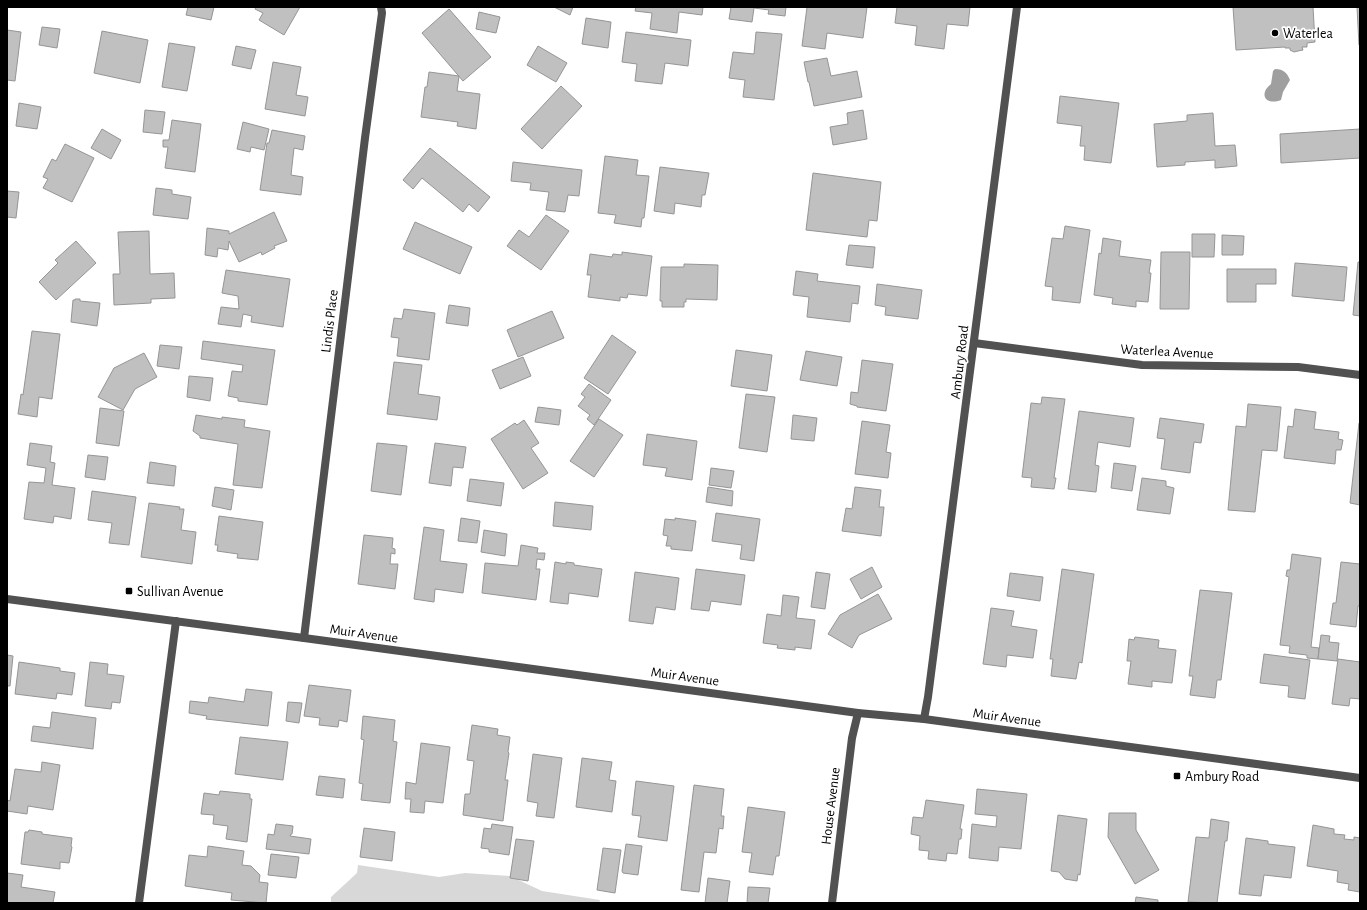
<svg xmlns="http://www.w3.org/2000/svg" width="1367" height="910" font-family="'Alegreya Sans',sans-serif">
	<rect width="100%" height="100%" fill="#fff"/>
	<!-- green -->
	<path fill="#d8d8d8" d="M358,865L439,877L465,873L510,876L542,891L600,900L599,903H331V897L357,873Z"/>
	<!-- water -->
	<path fill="#9f9f9f" d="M1275,69C1284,69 1287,73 1290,80L1283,92L1281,100C1266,106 1258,94 1271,84L1273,71Z"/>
	<!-- building -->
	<g fill="#c0c0c0" stroke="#959595">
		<path d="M188,7H214L211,20L186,15Z"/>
		<path d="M256,7H300L284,35L259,20L263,13L255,9Z"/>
		<path d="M554,7H573L570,15Z"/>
		<path d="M636,7H703L702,15L679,12L677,33L650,29L652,13L635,11Z"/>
		<path d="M731,7H786L785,16L768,14L769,10L754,8L752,22L729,19Z"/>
		<path d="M807,7H867L863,38L827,33L825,49L802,46Z"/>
		<path d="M897,7H970L968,26L947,24L944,49L915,45L917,26L895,23Z"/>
		<path d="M1233,7H1313L1315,42L1307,43V47H1302L1303,50L1298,51L1294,52L1290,50V48H1285V47L1236,50Z"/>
		<path d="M1357,7H1360V45H1359Z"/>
		<path d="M449,9L491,57L463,81L422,33Z"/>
		<path d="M479,12L500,17L496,33L476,29Z"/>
		<path d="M586,18L611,22L608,48L582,44Z"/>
		<path d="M42,27L60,29L57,48L39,45Z"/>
		<path d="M7,30L21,32L15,81L7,80Z"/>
		<path d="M102,31L148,40L140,83L94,73Z"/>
		<path d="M626,32L691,40L688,66L665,63L662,84L635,81L637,64L622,62Z"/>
		<path d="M756,32L782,34L774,100L743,97L745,80L729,78L733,52L754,54Z"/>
		<path d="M169,43L195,47L187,91L162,87Z"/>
		<path d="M236,46L256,50L251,69L232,65Z"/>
		<path d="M538,46L567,63L556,82L527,65Z"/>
		<path d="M827,58L831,76L857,71L862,97L814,106L809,82H808L804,62Z"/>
		<path d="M273,62L301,67L296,95L308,97L305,116L265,109Z"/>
		<path d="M429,72L459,76L457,91L480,94L476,129L457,126L458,122L421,117L425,87H427Z"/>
		<path d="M561,86L582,106L542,149L521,129Z"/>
		<path d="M1060,96L1119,103L1111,163L1084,160L1085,146H1080L1082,126L1057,123Z"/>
		<path d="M19,103L41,107L37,129L16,126Z"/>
		<path d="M145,110L165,112L162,134L143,132Z"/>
		<path d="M863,110L867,139L833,145L830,127L848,124L847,113Z"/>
		<path d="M1213,113L1215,146L1235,145L1237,166L1215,168V160L1185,162V165L1157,167L1154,124L1187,121V115Z"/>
		<path d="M172,120L201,124L195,172L165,168L168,147H163V140H169Z"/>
		<path d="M243,122L269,129L264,150L251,147L250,152L237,149Z"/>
		<path d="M102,129L121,140L111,159L91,148Z"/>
		<path d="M1360,129V158L1281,163L1280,134Z"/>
		<path d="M272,130L305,136L303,150L294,148L291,175L303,177L301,195L260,190L267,143H269Z"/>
		<path d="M65,144L94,158L72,202L43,188L48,179L43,177L52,159L56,161Z"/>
		<path d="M430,148L490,197L478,212L469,204L463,212L422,178L413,189L403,180Z"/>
		<path d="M605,156L638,160L636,175L649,176L644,218H642L641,227L614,223L616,215L598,213Z"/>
		<path d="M513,162L582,170L579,196L568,195L565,212L546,210L549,192L530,190L531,183L511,181Z"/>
		<path d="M660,167L709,173L705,195H702L701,207L675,203L674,214L654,211Z"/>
		<path d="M813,173L881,182L877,221L869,220L867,237L806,230Z"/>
		<path d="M156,188L172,190V194L191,197L188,219L153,215Z"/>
		<path d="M7,191L19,192L16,218L7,217Z"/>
		<path d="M274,212L287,241L274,246L275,248L262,255L261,252L239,262L229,241L228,250L218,248L217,257L205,255L207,228L229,231V234Z"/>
		<path d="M546,215L569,231L541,270L507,246L519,230L529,237Z"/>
		<path d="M415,222L472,247L460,274L403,249Z"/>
		<path d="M1065,226L1090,230L1080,303L1052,300L1053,287L1045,286L1052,238L1063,239Z"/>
		<path d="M149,231L150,274L174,273L175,298L151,299V303L114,305L113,274H120L118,232Z"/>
		<path d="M1192,234H1215L1214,257H1192Z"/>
		<path d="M1222,235L1244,236L1243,255H1222Z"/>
		<path d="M1103,238L1121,241L1119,256L1151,260L1149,273H1151L1148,302L1136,301V307L1112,304L1113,298L1094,295L1099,253L1101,254Z"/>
		<path d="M76,241L96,263L56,300L39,282L58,263L55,260Z"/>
		<path d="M849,245L875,247L873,268L846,265Z"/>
		<path d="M622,252L652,256L647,296L628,294L627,298L620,297V301L588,297L591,275H587L590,254L612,257L613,254L622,255Z"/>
		<path d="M1161,252H1190L1189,309H1160Z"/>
		<path d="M1358,262H1360V316L1353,315Z"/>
		<path d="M1295,263L1347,267L1344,301L1292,296Z"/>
		<path d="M684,264L718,265L717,300L686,299V302H684V307H662V301H660L661,267H684Z"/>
		<path d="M1227,269H1276V284H1256V302H1227Z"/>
		<path d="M226,270L290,279L283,327L251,322L252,316L243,314L241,327L218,324L221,307L239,309L238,296L222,293Z"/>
		<path d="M796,271L818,274L817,281L860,286L858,304L852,303L850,322L807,317L809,297L793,295Z"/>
		<path d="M877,284L922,290L918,319L885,315L886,307L875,305Z"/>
		<path d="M75,299H80V301L100,303L97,326L71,322L73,300H75Z"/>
		<path d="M449,305L470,308L468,326L446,323Z"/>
		<path d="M404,309L435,313L429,360L397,356L399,338L391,337L394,318L402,319Z"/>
		<path d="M552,311L564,338L518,357L507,330Z"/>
		<path d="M32,331L60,334L52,399L39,397L37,417L18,414L21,394L23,395Z"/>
		<path d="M612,335L636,352L608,394L584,378Z"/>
		<path d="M203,341L275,350L267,405L238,401V398L228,396L232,371L242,372L243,365L201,359Z"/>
		<path d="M160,345L182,347L179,369L157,366Z"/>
		<path d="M736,350L772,355L767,391L731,386Z"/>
		<path d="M806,351L842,357L837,386L800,380Z"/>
		<path d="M144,353L157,377L135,389L123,410L98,397L114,368Z"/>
		<path d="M523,357L531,376L500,389L492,370Z"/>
		<path d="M862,360L893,364L886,411L857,407V406L850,404L851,392L858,393Z"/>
		<path d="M394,362L422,365L418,394L440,397L437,420L387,414Z"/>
		<path d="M189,376L213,378L210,401L187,397Z"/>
		<path d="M589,384L611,400L594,425L587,419L590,415L578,406L585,397L581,394Z"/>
		<path d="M746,394L775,397L767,452L739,448Z"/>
		<path d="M1042,397L1065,399L1054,478H1056L1054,489L1031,487L1032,478L1022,477L1031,403L1041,404Z"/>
		<path d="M1248,404L1281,407L1277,451L1262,450L1255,512L1228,510L1236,426L1246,427Z"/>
		<path d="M538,407L561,410L559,425L535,422Z"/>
		<path d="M100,408L124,411L119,446L96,443Z"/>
		<path d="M1295,409L1316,412L1314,429L1339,432L1338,439L1343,440L1341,450H1336L1335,464L1284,458L1288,426L1293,427Z"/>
		<path d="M1079,411L1134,418L1130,447L1098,442L1095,465L1099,466L1096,492L1068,489Z"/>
		<path d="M196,415L222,419V417L245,420L244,427L270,431L262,488L233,485L238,444L200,438V436L193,431Z"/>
		<path d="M793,415L817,418L814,441L791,439Z"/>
		<path d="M1160,418L1204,424L1201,443L1194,442L1190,473L1161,469L1165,439L1157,438Z"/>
		<path d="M599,419L623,435L594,477L570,461Z"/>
		<path d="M524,420L539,443L531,448L548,473L523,489L491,439L515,423L517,425Z"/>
		<path d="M862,421L890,425L886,452L891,453L888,478L855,474Z"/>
		<path d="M1359,423H1360V505L1350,503Z"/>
		<path d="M647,434L697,441L692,480L665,476L667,468L643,465Z"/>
		<path d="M30,443L52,446L50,462L55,463L52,485L75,488L71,519L54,516L53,523L24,519L29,482L44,483L46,468L27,465Z"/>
		<path d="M377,443L407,446L401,495L371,491Z"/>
		<path d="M435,443L466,447L463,468L453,467L451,486L429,483Z"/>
		<path d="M88,455L108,457L105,480L85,477Z"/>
		<path d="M150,462L176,466L174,486L147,483Z"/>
		<path d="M1114,463L1136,466L1132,491L1111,488Z"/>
		<path d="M711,468L734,471L731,488L709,485Z"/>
		<path d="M1142,478L1166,481V486L1174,488L1170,514L1137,510Z"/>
		<path d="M470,479L504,483L501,506L467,501Z"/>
		<path d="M215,487L234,490L231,510L212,506Z"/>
		<path d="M708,487L733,491L732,506L706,502Z"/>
		<path d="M855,487L881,490L879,507H884L881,536L842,531L846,508L852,509Z"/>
		<path d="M92,491L136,497L129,545L109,543L112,523L88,520Z"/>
		<path d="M555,502L593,506L591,530L553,526Z"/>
		<path d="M149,503L180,507L179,509H184L181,530L196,532L192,564L141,557Z"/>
		<path d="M716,513L760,519L754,561L740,559L742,545L712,541Z"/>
		<path d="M219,516L263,522L258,560L237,558L238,554L217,551L218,545H215Z"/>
		<path d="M461,518L480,521L477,543L458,541Z"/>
		<path d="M675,518L696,521L692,551L671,549V546H666L668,536L663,535L665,519L675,520Z"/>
		<path d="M424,527L444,530L440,561L467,564L463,593L435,589L434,602L414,599Z"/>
		<path d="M484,530L507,534L505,556L481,552Z"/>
		<path d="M364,535L393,538L392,548L395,549V554L391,553L390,564H398L395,589L358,584Z"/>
		<path d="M521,545L538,548L537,553H545L544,560L537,559L536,569H540L536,600L482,593L485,563L518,566Z"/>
		<path d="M1292,554L1321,558L1311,647L1319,648L1318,659L1307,658V655L1289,653L1290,646L1280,645L1289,577L1286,576L1287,570H1290Z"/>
		<path d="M555,562L566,564V562L574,563V565L602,569L598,597L569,593L568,604L550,602Z"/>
		<path d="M1341,562L1360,564V606H1358L1356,627L1330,624L1333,603H1336Z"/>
		<path d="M872,567L882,587L861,599L850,579Z"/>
		<path d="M696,569L745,575L741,605L711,601L709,611L691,609Z"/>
		<path d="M1062,569L1094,574L1082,663L1079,662L1076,679L1051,676L1053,659H1050Z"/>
		<path d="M635,572L679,578L675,610L656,607L653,624L629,621Z"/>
		<path d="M816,572L830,574L825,609L811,607Z"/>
		<path d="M1010,573L1043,577L1040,601L1007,596Z"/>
		<path d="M1200,590L1232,593L1221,680H1217L1215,698L1190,695L1193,676H1189Z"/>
		<path d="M878,594L892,619L859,635L852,648L828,634L840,615Z"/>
		<path d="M783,595L799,597L796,618L815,620L811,649L795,647V650L777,648L778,645L763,643L767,614L781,616Z"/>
		<path d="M991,608L1014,611L1011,626L1037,630L1033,658L1007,655L1006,667L983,664Z"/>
		<path d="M1321,635L1330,636L1329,642L1339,643L1337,661L1318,659Z"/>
		<path d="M1135,637L1159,640L1158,648L1176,650L1172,683L1152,681V687L1128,684L1131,661H1127L1129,639L1134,640Z"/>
		<path d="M1264,654L1310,660L1305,699L1288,697L1289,686L1260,683Z"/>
		<path d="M7,655L13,656L10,686H7Z"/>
		<path d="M1338,659L1360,662V699L1350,698L1349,706L1332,704Z"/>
		<path d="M19,662L60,668V671L75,673L72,695L57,693L56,699L15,694Z"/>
		<path d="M90,662L108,664L107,674L124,676L120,703L112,702L111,709L85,706Z"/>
		<path d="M309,685L351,690L347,722L339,720L338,727L319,725L320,718L304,716Z"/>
		<path d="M246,689L272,692L268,726L206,719L207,716L189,713L190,701L208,703L209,697L244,702Z"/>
		<path d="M288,702L302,703L299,723L286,721Z"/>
		<path d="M52,712L96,718L93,749L31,741L33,726L50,728Z"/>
		<path d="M363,716L395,720L393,741L397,742L390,803L361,800L363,784L359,783L364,740L361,739Z"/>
		<path d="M472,725L498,729L497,735L510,737L508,752L509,753L505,780H508L503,821L463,815L465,794H470L474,761L467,760Z"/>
		<path d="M240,737L288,742L283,780L235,774Z"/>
		<path d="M421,743L450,747L443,803L425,801L424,813L410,812L411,799H405L406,782L416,784Z"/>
		<path d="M533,754L562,758L554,818L536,816L538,803L527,801Z"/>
		<path d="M582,758L612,762L609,780L616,781L612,812L576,807Z"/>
		<path d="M42,762L60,765L53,810L28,806L27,814L7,811V800L10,801L15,769L41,772Z"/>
		<path d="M319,776L345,779L343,798L316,795Z"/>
		<path d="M636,781L674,786L667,841L638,837L641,816L632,815Z"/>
		<path d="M694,785L724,789L721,816H724L723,829L719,828L716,853L704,852L699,892L681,890Z"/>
		<path d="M977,789L1027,794L1021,849L999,847L998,861L969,858L972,824L996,827L997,816L975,814Z"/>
		<path d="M220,791L250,794V799H252L247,842L226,839L228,826L213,824L214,815L201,814L204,793L219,795Z"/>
		<path d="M926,800L964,805L960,829H962L961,839H959L957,854L947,853L946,861L928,859L929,851L919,850L920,836L911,834L913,817L923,818Z"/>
		<path d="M748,807L785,812L779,856H776L773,875L749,872L752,853L742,852Z"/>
		<path d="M1109,813H1136V830L1159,870L1135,884L1108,837Z"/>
		<path d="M1058,815L1087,819L1080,875L1078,874L1077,881L1065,879L1059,872L1051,871Z"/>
		<path d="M1211,819L1229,822L1227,841H1225L1217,903L1188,902L1196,837L1209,838Z"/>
		<path d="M276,824L293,826L292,834H291L290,836L311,839L309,854L266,849L268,834L274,835Z"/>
		<path d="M492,824L513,827L509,855L489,852V849L481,848L484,828L491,829Z"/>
		<path d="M1313,825L1334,829V834L1345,835L1344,839L1354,840V837L1360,838V892L1348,890L1349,884L1337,882L1338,871L1307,866Z"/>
		<path d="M364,828L395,832L392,861L360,857Z"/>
		<path d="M29,830L42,832V834L72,838L71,846L72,847L69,863L60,862V869L21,864L25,832H28Z"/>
		<path d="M1246,838L1268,841V844L1295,847L1291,878L1264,875L1261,896L1239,894Z"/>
		<path d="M516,839L534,841L528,881L510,878Z"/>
		<path d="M626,844L642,846L638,875L623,873L622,871Z"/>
		<path d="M208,846L244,851L242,865L251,866L260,875L259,882L268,883L266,903L231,900L232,893L185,886L189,855L207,857Z"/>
		<path d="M603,848L621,850L615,893L597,890Z"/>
		<path d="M271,854L299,857L296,878L268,875Z"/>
		<path d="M7,873L23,875L21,887L55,892L53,903H7Z"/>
		<path d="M708,878L730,881L727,903H705Z"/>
		<path d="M748,887L770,888L768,903H747Z"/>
		<path d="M1136,897L1158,900V903H1135Z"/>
	</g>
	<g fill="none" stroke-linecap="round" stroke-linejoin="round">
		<!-- minor -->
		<g stroke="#515151" stroke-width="8">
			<path d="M974,343L1142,365L1298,367L1360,375"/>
			<path d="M7,599L304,638L858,713L924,719L1360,778"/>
			<path d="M304,638L365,138L382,13L381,7"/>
			<path d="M924,719L928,697L1017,7"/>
			<path d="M139,903L176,621"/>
			<path d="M832,903L852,738L858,713"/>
		</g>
	</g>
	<!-- markers -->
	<g fill="#000" stroke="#fff" stroke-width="1.5">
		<circle cx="1275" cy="33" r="4"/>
		<rect x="125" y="587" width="8" height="8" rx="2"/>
		<rect x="1173" y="772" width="8" height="8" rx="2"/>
	</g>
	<g text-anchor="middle" stroke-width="3.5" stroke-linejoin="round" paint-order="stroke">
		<!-- poi labels -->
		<g font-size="14" fill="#000" stroke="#fff" text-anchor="start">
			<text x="1283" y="38">Waterlea</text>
			<text x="137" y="596">Sullivan Avenue</text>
			<text x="1185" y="781">Ambury Road</text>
		</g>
		<!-- street labels -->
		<g font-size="14" fill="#000" stroke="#fff">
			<text transform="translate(329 321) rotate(-83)" y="5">Lindis Place</text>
			<text transform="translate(1167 351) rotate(3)" y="5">Waterlea Avenue</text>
			<text transform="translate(959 362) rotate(-83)" y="5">Ambury Road</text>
			<text transform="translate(364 633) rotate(8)" y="5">Muir Avenue</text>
			<text transform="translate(685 676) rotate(8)" y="5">Muir Avenue</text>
			<text transform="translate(1007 717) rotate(8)" y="5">Muir Avenue</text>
			<text transform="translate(830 806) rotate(-83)" y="5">House Avenue</text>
		</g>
	</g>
	<!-- border -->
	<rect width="1367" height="910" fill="none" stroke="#000000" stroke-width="16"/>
</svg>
